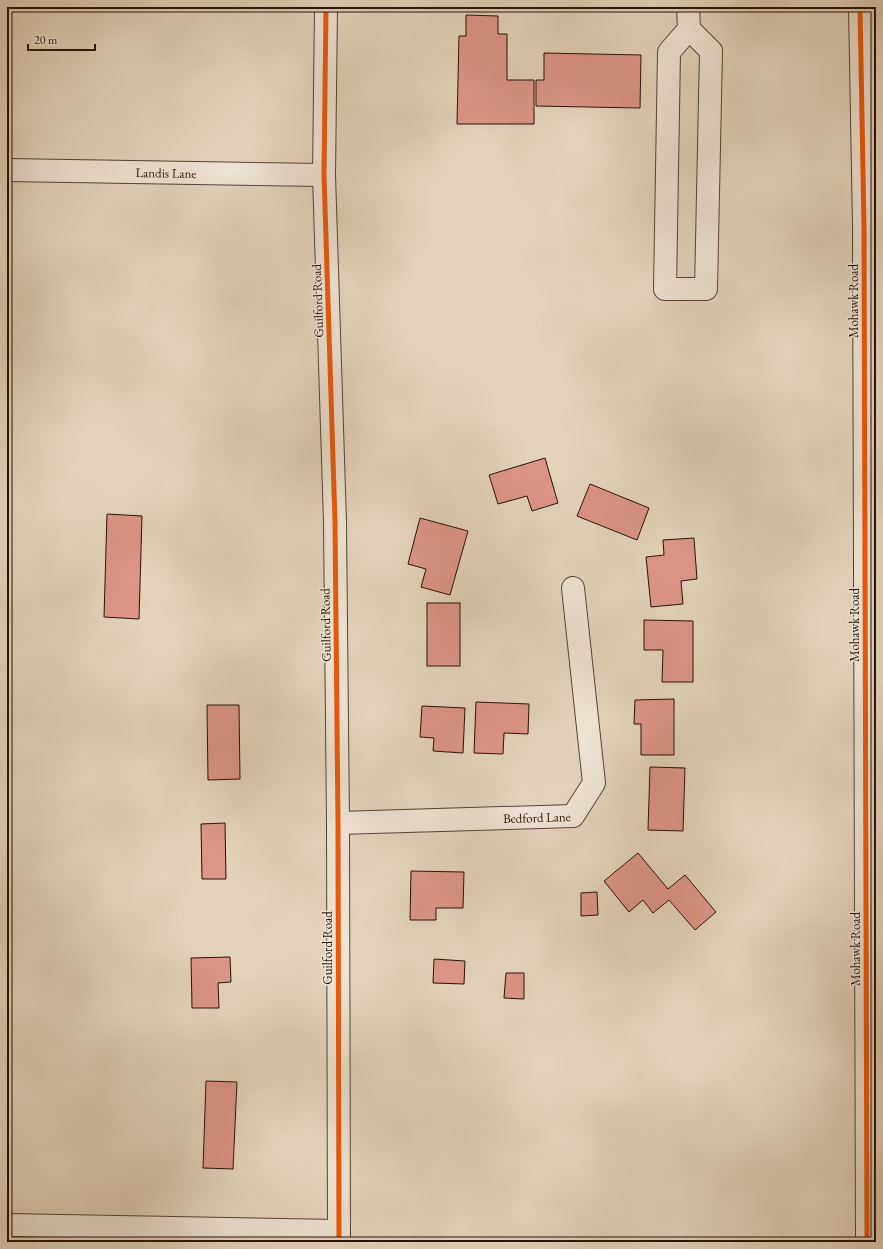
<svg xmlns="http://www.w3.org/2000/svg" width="883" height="1249" font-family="'EB Garamond',serif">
	<rect width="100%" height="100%" fill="#e3d3bb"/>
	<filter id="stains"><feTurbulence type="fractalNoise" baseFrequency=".005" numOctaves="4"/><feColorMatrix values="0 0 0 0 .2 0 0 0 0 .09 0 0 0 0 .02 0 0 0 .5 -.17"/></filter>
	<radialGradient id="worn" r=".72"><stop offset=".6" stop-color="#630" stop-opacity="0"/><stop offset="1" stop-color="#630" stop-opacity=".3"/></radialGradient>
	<!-- building -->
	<g fill="#dd9587" stroke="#261107">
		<path d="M466,15L498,16V34H507V80H534V124H457L459,36H466Z"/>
		<path d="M544,53L641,55L640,108L536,106V80H544Z"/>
		<path d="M545,458L558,503L532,511L527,496L498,504L489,475Z"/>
		<path d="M590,484L649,508L637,540L577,516Z"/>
		<path d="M107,514L142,516L139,619L104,617Z"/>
		<path d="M420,518L468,531L450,595L421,587L426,569L408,564Z"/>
		<path d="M694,538L697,579L681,581L683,604L651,607L646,557L664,555L663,540Z"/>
		<rect x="427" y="603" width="33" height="63"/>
		<path d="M644,620L693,621V682H662L663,650H644Z"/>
		<path d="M674,699V755H641V724H634L635,700Z"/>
		<path d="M476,702L529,704L528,734L504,733L503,754L474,753Z"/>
		<path d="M207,705H239L240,779L208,780Z"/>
		<path d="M422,706L465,708L463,753L433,751L434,738L420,737Z"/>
		<path d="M650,767L685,768L683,831L648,830Z"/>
		<path d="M225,823L226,879H202L201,824Z"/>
		<path d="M638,853L668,889L685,875L716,912L695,930L669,900L653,913L643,900L629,912L604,881Z"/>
		<path d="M411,871L464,872L463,908H436V920H410Z"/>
		<path d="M597,892L598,915L581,916V893Z"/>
		<path d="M230,957L231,982L218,983L219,1008H192L191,958Z"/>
		<path d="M434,959L465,961L464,984L433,983Z"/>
		<path d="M506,973H524V999L504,998Z"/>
		<path d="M206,1081L237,1082L233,1169L203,1168Z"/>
	</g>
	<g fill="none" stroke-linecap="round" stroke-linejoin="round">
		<!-- minor casing -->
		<g stroke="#554234" stroke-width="24">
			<g id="minor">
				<path d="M326,7L324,175L335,522L338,823L339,1242"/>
				<path d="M688,7L689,29L711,51L706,289H665L669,52L689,29"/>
				<path d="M860,7L864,226L867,1242"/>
				<path id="s1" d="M7,170L324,175"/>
				<path id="s2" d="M338,823L573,816L594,783L573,588"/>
				<path d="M7,1225L338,1231"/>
			</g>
		</g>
		<!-- minor -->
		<use href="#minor" stroke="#ede2d3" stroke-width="22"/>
		<!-- cycleway casing -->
		<g stroke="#ede2d3" stroke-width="8">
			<g id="cycleway">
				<path d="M326,7L324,175L335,522L338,823L339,1242"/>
				<path d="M860,7L864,226L867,1242"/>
			</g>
		</g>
		<!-- cycleway -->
		<use href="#cycleway" stroke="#e8590c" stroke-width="5"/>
	</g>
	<g text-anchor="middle" stroke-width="3" stroke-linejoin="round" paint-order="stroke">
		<!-- street labels -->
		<g font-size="13" fill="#261107" stroke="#ede2d3">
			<text dy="5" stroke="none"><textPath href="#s1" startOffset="159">Landis Lane</textPath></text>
			<text transform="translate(317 301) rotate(-92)" y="5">Guilford Road</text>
			<text transform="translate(853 301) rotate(-90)" y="5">Mohawk Road</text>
			<text transform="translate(325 625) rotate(-91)" y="5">Guilford Road</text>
			<text transform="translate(854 625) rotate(-90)" y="5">Mohawk Road</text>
			<text dy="5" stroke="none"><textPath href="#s2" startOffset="199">Bedford Lane</textPath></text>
			<text transform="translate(327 948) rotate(-90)" y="5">Guilford Road</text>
			<text transform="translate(855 949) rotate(-90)" y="5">Mohawk Road</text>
		</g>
	</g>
	<!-- margin -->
	<rect width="883" height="1249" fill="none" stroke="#e3d3bb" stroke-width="24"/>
	<rect x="8" y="8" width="867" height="1233" fill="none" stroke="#261107" stroke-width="2"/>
	<rect x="12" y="12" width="859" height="1225" fill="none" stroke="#261107"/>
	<!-- scale -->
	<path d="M28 44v6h67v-6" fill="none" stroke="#261107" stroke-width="2"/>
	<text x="34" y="44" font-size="12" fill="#261107" stroke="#ede2d3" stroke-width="3" paint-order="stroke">20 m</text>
	<rect width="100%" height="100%" filter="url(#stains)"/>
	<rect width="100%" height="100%" fill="url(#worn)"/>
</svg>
